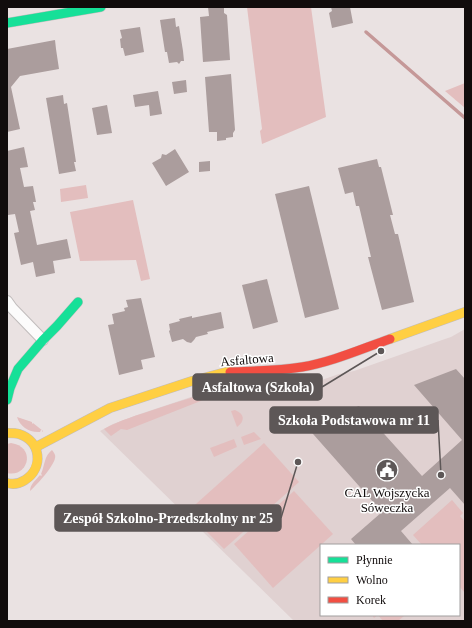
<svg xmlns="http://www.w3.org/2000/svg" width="472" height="628" font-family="'Times New Roman',serif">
	<rect width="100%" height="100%" fill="#eae2e2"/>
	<!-- built -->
	<path fill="#e0d1d1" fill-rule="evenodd" d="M465,329V621H294L100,431L113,424L140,414L197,395L223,388L244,385L310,384L339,374L354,371L445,339L451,337ZM321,545H459V615H321Z"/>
	<!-- green -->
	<g fill="#e3bebe">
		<path d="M247,7H311L326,117L262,144L260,131L262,129Z"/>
		<path d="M465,83V108L445,91Z"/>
		<path d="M86,185L88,198L61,202L60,189Z"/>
		<path d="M133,200L150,279L141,281L136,260L80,261L70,212Z"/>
		<path d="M221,389V393L127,430L121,429L111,436L104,429C120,420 138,415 156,409C177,402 199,395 221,389Z"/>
		<path d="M235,410C245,414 245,421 237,427L231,411Z"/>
		<path d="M17,417L32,422V424L33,423L43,431L42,432V430H41L40,432C30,433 20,427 17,417Z"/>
		<path d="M254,432L261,439L244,445L241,437Z"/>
		<path d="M234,439L237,447L214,457L210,448Z"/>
		<path d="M11,443C37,447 28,478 7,473V444Z"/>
		<path d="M264,443L299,482L224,549L187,512Z"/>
		<path d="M52,450C54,453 56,455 55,458C54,466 36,486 30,491C30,484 36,480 40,475L41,476L42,475L41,474C45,465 44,456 52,450Z"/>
		<path d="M294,491L333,534L273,588L234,544Z"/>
		<path d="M452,500L463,513L460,516L465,522V593L459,586V582L460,581L459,579V545H428L427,544L422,545L413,535Z"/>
		<path d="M372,615H403L404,616L398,621H383L378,615L374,618Z"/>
	</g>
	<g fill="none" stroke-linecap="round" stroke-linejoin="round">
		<!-- stream -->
		<path stroke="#c59898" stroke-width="3.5" d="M366,32L465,118"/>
	</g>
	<!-- building -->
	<g fill="#ab9d9d">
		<path d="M208,7H224V13L227,15L230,60L203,62L200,17L209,16Z"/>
		<path d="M331,7H350L353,23L332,28L329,13L332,11Z"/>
		<path d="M175,18L176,27L179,26L183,51L184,61H181L179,64L177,62L169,63L167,52H165L160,20Z"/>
		<path d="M140,27L144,52L125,56L123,48H121L120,39L122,38L120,30Z"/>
		<path d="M55,40L56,49L59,69L20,76L11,87L20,129L7,132V49Z"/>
		<path d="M231,74L235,130L233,133V137L226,138V140L217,141V132H209L205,77Z"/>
		<path d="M186,80L187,92L174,94L172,82Z"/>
		<path d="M158,91L162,114L150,116L149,105L135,107L133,95Z"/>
		<path d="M63,95L64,104L67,103L76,162H74L76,171L59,174L46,98Z"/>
		<path d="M107,105L112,133L97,135L92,108Z"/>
		<path d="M24,147L28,167L20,168L24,187L33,186L36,202H33L35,210L30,211L37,245L67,239L71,258L53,261L55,273L36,277L33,262L21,265L14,233L19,232L15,214L8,215L7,208V151Z"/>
		<path d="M175,149L189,172L166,186L152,163L161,158L162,154L166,155Z"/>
		<path d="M377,159L379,167H381L393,215H390L395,234H398L414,302L382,310L368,257H371L359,206H356L353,192L345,194L338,168Z"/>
		<path d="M210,161V171L199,172V162Z"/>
		<path d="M309,186L339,309L305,318L275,194Z"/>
		<path d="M267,279L278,322L253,329L242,285Z"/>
		<path d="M141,298L155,357L141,360L143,369L119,375L108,325L114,324L112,314L125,311L124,308L128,307L126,300Z"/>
		<path d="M221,312L224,328L207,332L208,334L196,337L194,340L191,343L187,342L183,339L172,342L169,331L170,330L169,324L180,321L179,319L192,316V318Z"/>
		<path d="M456,369L465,379V505L450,488L401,531L413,545H356L351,539L382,512L306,426L359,406L422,476L462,440L414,385Z"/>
	</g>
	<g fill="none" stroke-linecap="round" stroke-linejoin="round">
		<!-- street casing -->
		<g stroke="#c1bcbc" stroke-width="12">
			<path id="street" d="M7,301L12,308L43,340"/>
		</g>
		<!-- fast casing -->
		<g stroke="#c1bcbc" stroke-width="10">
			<g id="fast">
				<path d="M7,23L101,7"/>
				<path d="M7,400L10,388L18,369L43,340L57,326L78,302"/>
			</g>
		</g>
		<!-- slow casing -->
		<g stroke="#c1bcbc" stroke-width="10">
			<g id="slow">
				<path d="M390,339L465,312"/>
				<path d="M7,433C11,433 16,433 19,434C41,441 44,468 25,480C19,484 14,485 7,483"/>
				<path d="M36,447L110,408L192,381L226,372H230"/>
			</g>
		</g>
		<!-- jam casing -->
		<g stroke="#c1bcbc" stroke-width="10">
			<path id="jam" d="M230,372C254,371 278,371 302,367C332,362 361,349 390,339"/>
		</g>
		<!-- street -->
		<use href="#street" stroke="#fcfbfb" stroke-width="10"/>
		<!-- fast -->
		<use href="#fast" stroke="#16e098" stroke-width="9"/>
		<!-- slow -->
		<use href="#slow" stroke="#ffcf43" stroke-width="9"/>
		<!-- jam -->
		<use href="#jam" stroke="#f24e42" stroke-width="9"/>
	</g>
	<!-- icons -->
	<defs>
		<g id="civic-disc" transform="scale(1.15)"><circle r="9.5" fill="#5d5757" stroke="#fff"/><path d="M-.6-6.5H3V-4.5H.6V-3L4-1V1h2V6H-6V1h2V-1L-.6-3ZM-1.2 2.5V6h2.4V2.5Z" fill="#fff"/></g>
	</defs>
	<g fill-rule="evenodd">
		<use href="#civic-disc" x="387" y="470"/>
	</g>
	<g text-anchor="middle" stroke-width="3" stroke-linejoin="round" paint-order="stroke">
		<!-- street labels -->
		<g font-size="13" fill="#110c0c" stroke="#fff">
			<text transform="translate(247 359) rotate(-5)" y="5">Asfaltowa</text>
		</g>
		<!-- poi labels -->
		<g font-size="13" fill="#110c0c" stroke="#fff">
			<text x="387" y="497">CAL Wojszycka<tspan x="387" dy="15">Sóweczka</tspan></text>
		</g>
	</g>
	<!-- callouts -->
	<path fill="none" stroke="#5d5757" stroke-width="1.5" d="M381 351L322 387M441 475L438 420M298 462L281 518"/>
	<g fill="#5d5757" stroke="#fff" stroke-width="1.5">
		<circle cx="381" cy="351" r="4"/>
		<circle cx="441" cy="475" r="4"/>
		<circle cx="298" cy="462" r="4"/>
	</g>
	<g fill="#5d5757" stroke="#5d5757" stroke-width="1.5">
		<rect x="193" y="374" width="129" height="26" rx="4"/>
		<rect x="270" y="407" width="168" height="26" rx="4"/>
		<rect x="55" y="505" width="226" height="26" rx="4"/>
	</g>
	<g font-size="14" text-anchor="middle" font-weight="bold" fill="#fff">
		<text x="258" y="392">Asfaltowa (Szkoła)</text>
		<text x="354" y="425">Szkoła Podstawowa nr 11</text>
		<text x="168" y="523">Zespół Szkolno-Przedszkolny nr 25</text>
	</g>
	<!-- border -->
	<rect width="472" height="628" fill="none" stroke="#110c0c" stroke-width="16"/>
	<!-- legend -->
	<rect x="320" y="544" width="140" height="72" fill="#ffffff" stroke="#a09e9e"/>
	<rect x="328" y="557" width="20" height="6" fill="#16e098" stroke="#a09e9e"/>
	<text x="356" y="564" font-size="12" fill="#110c0c">Płynnie</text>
	<rect x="328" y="577" width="20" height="6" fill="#ffcf43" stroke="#a09e9e"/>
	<text x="356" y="584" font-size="12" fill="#110c0c">Wolno</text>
	<rect x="328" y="597" width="20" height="6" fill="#f24e42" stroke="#a09e9e"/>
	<text x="356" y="604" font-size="12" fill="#110c0c">Korek</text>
</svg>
